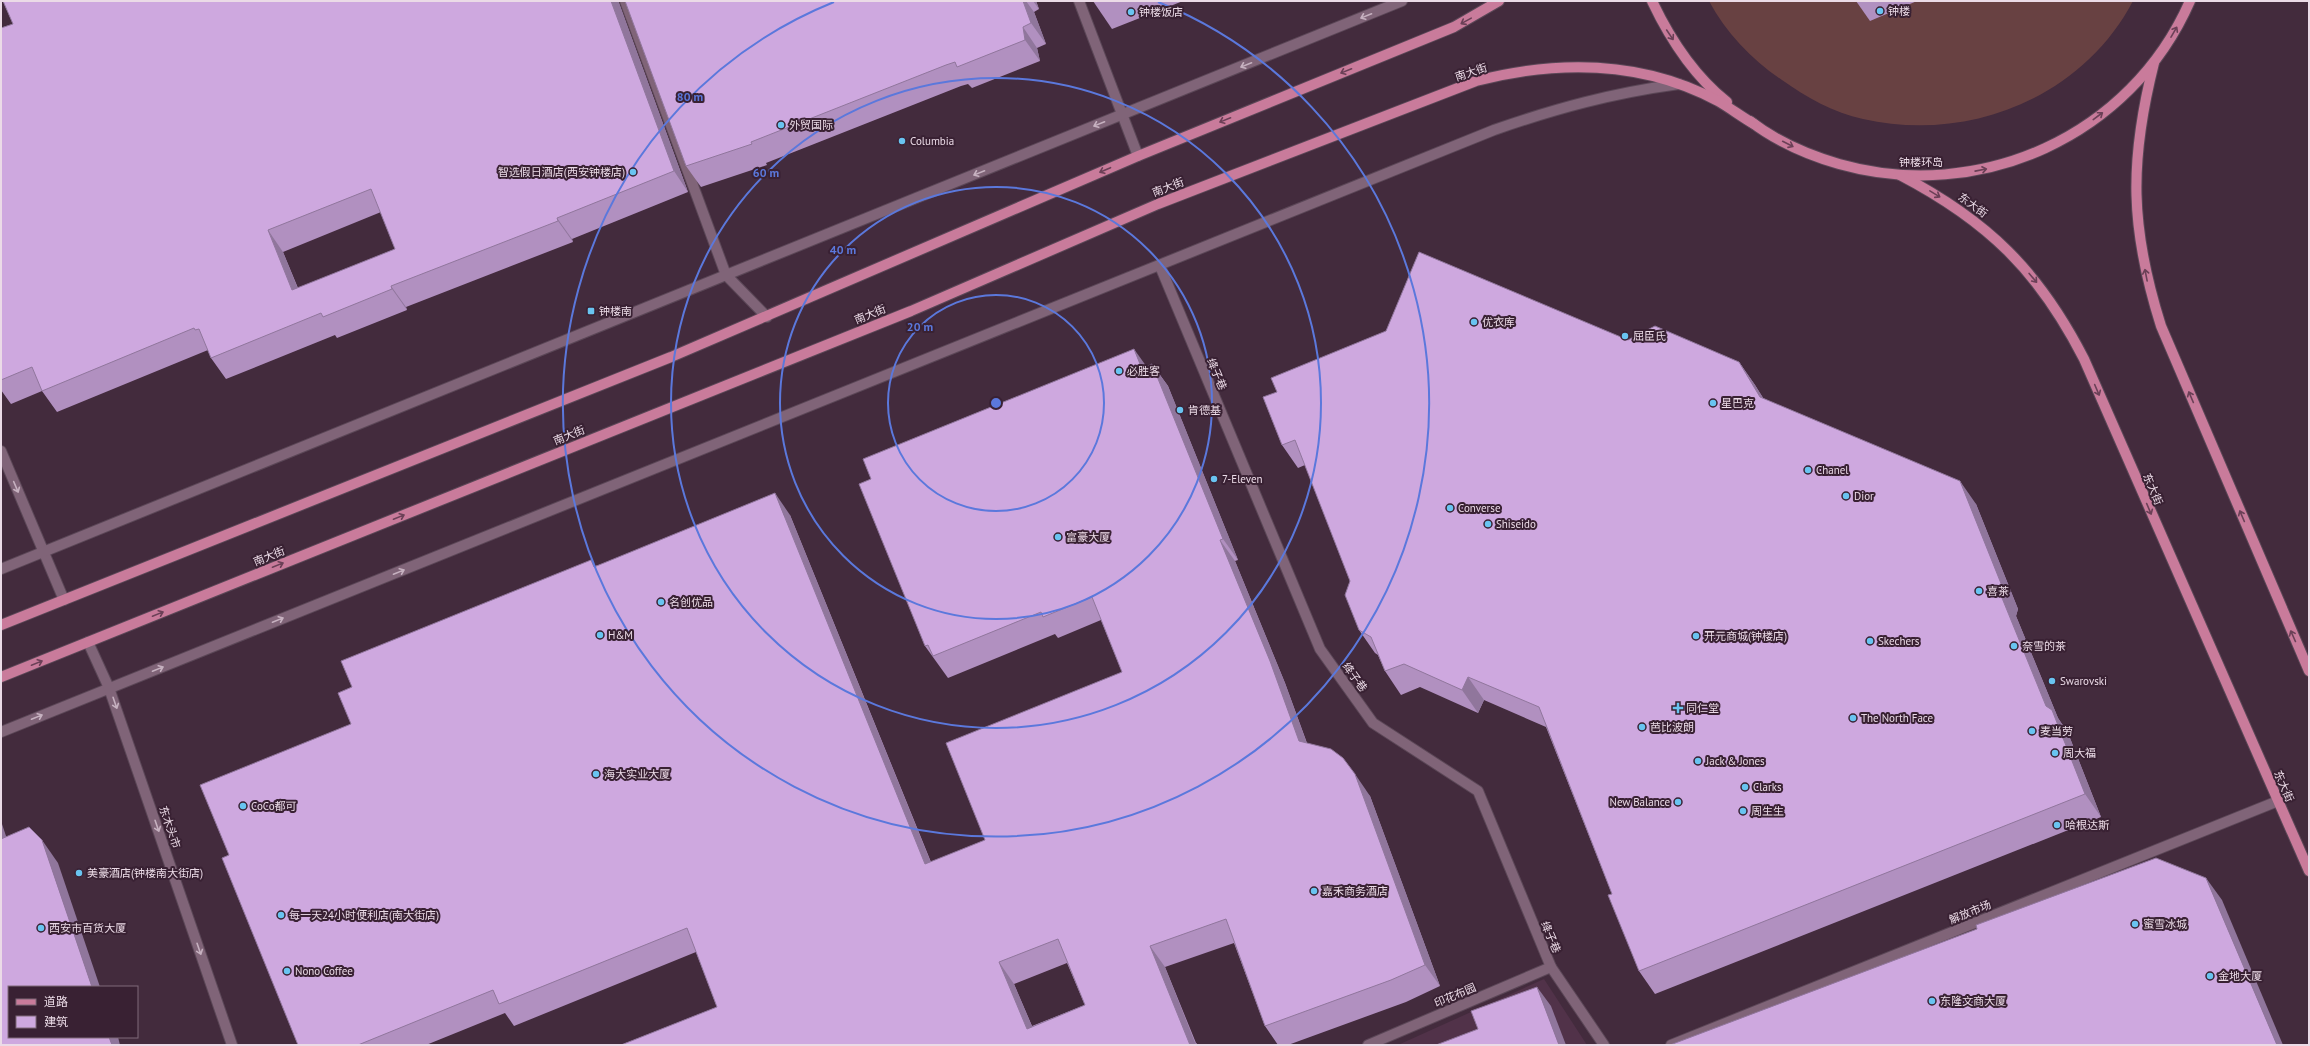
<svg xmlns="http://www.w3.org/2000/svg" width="2310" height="1046" font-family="'PT Sans','Noto Sans SC',sans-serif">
	<rect width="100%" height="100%" fill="#432b3d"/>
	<!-- built -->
	<path fill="#513249" d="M1544,979L1587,1045H1398Z"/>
	<!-- garden -->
	<path fill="#684142" d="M1709,1H2133C2082,98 1968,143 1863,119C1834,113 1806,97 1782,80C1752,60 1726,33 1709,1Z"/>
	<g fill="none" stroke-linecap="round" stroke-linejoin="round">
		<!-- service casing -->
		<g stroke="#5b4757" stroke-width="12">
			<path id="service" d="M1079,1L1138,156"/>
		</g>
		<!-- minor casing -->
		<g stroke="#5b4757" stroke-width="12">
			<g id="minor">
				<path d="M625,1L726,275L767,317"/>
				<path d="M1160,266L1320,649L1373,723L1478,791L1551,967L1604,1045"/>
				<path d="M1,451L64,600"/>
				<path d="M1,569L1402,1"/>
				<path d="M1,732L1494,130C1557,108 1613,93 1679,84"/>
				<path d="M1368,1045L1551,967"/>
				<path d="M1671,1045L2278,801"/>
			</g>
		</g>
		<!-- tertiary casing -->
		<g stroke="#5b4757" stroke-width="12">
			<path id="tertiary" d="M88,642L109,688L232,1045"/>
		</g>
		<!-- primary casing -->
		<g stroke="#5b4757" stroke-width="12">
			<g id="primary">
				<path d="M1652,1C1670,39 1693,75 1727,102"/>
				<path d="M2154,63C2129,162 2130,228 2161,326L2309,671"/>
				<path d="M1750,121C1776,141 1808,155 1839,164C1980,204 2131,136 2190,1"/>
				<path d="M1900,175C1988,221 2039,271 2084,359L2309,871"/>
				<path d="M1,625L671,357L1138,156L1454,27L1499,1"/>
				<path d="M1,677L911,311L1158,204L1476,81C1558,60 1641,60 1718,101C1730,108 1742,117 1754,124"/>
			</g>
		</g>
		<!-- service -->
		<use href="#service" stroke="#806478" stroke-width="10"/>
		<!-- minor -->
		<use href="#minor" stroke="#806478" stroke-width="10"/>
		<!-- tertiary -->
		<use href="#tertiary" stroke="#806478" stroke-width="10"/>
		<!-- primary -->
		<use href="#primary" stroke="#c97b9b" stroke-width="10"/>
	</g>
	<!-- wall -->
	<g fill="#b190c0" fill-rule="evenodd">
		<path d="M3,1H619V3L688,192L572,239L573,242L406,307L407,310L337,338L335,335L226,379L211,358L208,350L57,412L42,391L11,404L1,390V28L13,24ZM381,212L395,249L298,288L283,252Z"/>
		<path d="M625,1H1036L1039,9L1034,12L1046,44L1037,48L1040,61L972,88L968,84L961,86L766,163L767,165L701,187L686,166Z"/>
		<path d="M1093,1H1183L1112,29Z"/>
		<path d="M1856,1H1917L1870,21Z"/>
		<path d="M1628,340L1739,362L1755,385L1763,398L1976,504L2018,609L2016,616L2058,718L2068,733L2101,817L1655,994L1639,971L1612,894L1546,727L1484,700L1478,713L1420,687L1401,695L1385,671L1378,655L1375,653L1359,630L1350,581L1305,465L1298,468L1282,445L1263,397Z"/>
		<path d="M1152,364L1168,386L1238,560L1235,561L1285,683L1307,743L1370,796L1440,986L1406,1002L1288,1045H1278L1265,1026L1234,943L1165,967L1196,1043L1198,1045H621L717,1007L696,952L514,1026L505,1013L426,1045H298L229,855L351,724L352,687L591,560L595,566L790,515L931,862L985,840L1122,672L1101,620L1058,638L1055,634L948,678L925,646L1147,367ZM1067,963L1085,1005L1032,1026L1014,984Z"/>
	</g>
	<!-- shaded-wall -->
	<g fill="#90769c">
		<path d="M611,1H619V3L688,192L674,171Z"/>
		<path d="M1023,1H1026L1034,12L1046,44L1031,23Z"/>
		<path d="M1033,1H1036L1039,9Z"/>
		<path d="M1023,27L1037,48L1040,61L1025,40Z"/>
		<path d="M557,218L572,239L573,242L558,221Z"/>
		<path d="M268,230L283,252L307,311L292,290Z"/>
		<path d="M391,286L406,307L407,310L392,289Z"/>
		<path d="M1134,349L1149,370L1142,369Z"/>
		<path d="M1739,362L1755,385L1777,420L1760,397Z"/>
		<path d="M1152,364L1168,386L1238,560L1223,539Z"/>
		<path d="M1960,481L1976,504L2018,609L2016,616L2058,718L2068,733L2101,817L2085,794L2046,706L2000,593Z"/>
		<path d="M775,493L790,515L940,885L925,864Z"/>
		<path d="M1220,540L1235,561L1285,683L1314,763L1299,741Z"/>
		<path d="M1468,677L1484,700L1478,713L1462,690Z"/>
		<path d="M1355,774L1370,796L1440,986L1425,965Z"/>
		<path d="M1,821L15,863L1,842Z"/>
		<path d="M42,840L58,863L100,987H92Z"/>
		<path d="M2206,878L2222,900L2283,1045H2277Z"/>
		<path d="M1150,946L1165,967L1196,1045H1190Z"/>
		<path d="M999,962L1014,984L1040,1045L1027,1029Z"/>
		<path d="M1537,987L1551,1006L1566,1045H1559Z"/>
		<path d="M109,1037H118L120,1045H112Z"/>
	</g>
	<!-- building -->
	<g fill="#cea8df" stroke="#90769c" fill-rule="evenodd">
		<path d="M3,1H611L674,171L557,218L558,221L391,286L392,289L323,317L321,313L211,358L199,329L195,330L194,328L42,391L32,367L1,380V28L13,24ZM371,189L395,249L292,290L268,230Z"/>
		<path d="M625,1H1023L1031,23L1023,27L1025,40L957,67L955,62L946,65L751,142L752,144L686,166Z"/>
		<path d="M1419,252L1628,340L1655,326L1739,362L1760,397L1960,481L2002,586L2000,593L2046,706L2052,710L2085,794L1639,971L1608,895L1612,894L1539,707L1468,677L1462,690L1404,664L1385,671L1371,637L1359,630L1345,595L1350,581L1295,440L1282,445L1263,397L1277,392L1271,378L1386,331Z"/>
		<path d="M1134,349L1142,369L1152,364L1223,539L1220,540L1270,661L1299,741L1331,749L1343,758L1355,774L1425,965L1391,980L1265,1026L1226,919L1150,946L1190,1045H621L717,1007L687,928L499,1004L493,990L358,1045H298L222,858L229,855L200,785L351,724L338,693L352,687L341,661L591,560L594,567L775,493L925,864L985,840L946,743L1122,672L1092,597L1043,617L1041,612L933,656L928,645L925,646L859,484L871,479L863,459ZM1058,939L1085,1005L1027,1029L999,962Z"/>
		<path d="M29,827L42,840L92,987H9V1037H109L112,1045H1V839Z"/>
		<path d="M2156,858L2206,878L2277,1045H1670L1977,929L1976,925Z"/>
		<path d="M1537,987L1559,1045H1436L1478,1029L1471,1011Z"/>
		<path d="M1196,1043L1197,1045H1191Z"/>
	</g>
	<!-- one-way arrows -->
	<defs><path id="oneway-shaft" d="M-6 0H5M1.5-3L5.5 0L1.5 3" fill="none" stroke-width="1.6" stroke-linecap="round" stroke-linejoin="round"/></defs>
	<g stroke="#c6b1c0">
		<use href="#oneway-shaft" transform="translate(1366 16) rotate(158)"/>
		<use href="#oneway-shaft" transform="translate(1246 65) rotate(158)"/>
		<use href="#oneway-shaft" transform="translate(1099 124) rotate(158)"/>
		<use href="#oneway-shaft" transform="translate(979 173) rotate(158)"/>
		<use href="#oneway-shaft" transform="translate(16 487) rotate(67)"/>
		<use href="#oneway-shaft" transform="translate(399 572) rotate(-22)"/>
		<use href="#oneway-shaft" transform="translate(278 620) rotate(-22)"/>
		<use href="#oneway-shaft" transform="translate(158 669) rotate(-22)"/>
		<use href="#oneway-shaft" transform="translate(115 703) rotate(71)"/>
		<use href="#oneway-shaft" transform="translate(37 717) rotate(-22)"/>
		<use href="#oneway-shaft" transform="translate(157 826) rotate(71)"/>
		<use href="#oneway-shaft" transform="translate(199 949) rotate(71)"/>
	</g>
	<g stroke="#6b4057">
		<use href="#oneway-shaft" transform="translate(1466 21) rotate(151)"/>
		<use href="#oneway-shaft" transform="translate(2174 32) rotate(-60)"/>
		<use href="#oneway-shaft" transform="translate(1670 35) rotate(56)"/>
		<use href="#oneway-shaft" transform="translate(1346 71) rotate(158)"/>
		<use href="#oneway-shaft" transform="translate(2098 116) rotate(-37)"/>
		<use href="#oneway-shaft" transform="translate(1225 120) rotate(158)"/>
		<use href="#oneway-shaft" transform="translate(1788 144) rotate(27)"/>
		<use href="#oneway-shaft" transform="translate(1105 170) rotate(157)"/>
		<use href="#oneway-shaft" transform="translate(1981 170) rotate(-11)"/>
		<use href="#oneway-shaft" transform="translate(1935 194) rotate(31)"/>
		<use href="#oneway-shaft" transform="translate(2146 275) rotate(-101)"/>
		<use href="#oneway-shaft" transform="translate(2033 278) rotate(50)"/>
		<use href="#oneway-shaft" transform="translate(2097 390) rotate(67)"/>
		<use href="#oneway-shaft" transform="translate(2191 397) rotate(-113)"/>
		<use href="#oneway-shaft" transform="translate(2149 509) rotate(67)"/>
		<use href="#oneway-shaft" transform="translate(2242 516) rotate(-113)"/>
		<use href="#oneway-shaft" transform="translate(399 517) rotate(-22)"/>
		<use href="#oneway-shaft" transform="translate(278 565) rotate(-22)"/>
		<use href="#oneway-shaft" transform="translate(158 614) rotate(-22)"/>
		<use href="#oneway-shaft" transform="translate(2293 636) rotate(-114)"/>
		<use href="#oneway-shaft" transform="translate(37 663) rotate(-22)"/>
	</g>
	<!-- distance rings -->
	<g fill="none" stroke="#5b78dc" stroke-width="2">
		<circle cx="996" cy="403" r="108"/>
		<circle cx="996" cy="403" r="216"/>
		<circle cx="996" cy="403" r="325"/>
		<path d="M1158 2A433 433 0 1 1 834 2"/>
	</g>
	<!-- markers -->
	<g fill="#69c4f1" stroke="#392133" stroke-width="1.5">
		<circle cx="1880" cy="11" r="4"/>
		<circle cx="1131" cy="12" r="4"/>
		<circle cx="781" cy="125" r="4"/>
		<circle cx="902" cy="141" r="4"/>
		<circle cx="633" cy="172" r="4"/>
		<rect x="587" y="307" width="8" height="8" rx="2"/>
		<circle cx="1474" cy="322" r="4"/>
		<circle cx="1625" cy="336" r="4"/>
		<circle cx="1119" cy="371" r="4"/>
		<circle cx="1713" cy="403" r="4"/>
		<circle cx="1180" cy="410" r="4"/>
		<circle cx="1808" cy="470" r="4"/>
		<circle cx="1214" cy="479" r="4"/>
		<circle cx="1846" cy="496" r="4"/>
		<circle cx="1450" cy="508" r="4"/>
		<circle cx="1488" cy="524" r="4"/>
		<circle cx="1058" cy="537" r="4"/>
		<circle cx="1979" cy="591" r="4"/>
		<circle cx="661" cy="602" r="4"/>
		<circle cx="600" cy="635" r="4"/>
		<circle cx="1696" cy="636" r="4"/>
		<circle cx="1870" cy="641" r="4"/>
		<circle cx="2014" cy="646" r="4"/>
		<circle cx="2052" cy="681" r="4"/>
		<path d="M1676 702h4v4h4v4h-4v4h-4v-4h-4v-4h4z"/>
		<circle cx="1853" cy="718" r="4"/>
		<circle cx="1642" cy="727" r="4"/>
		<circle cx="2032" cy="731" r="4"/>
		<circle cx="2055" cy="753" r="4"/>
		<circle cx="1698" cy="761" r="4"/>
		<circle cx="596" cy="774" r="4"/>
		<circle cx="1745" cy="787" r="4"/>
		<circle cx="1678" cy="802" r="4"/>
		<circle cx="243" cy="806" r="4"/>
		<circle cx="1743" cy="811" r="4"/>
		<circle cx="2057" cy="825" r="4"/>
		<circle cx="79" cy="873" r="4"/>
		<circle cx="1314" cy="891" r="4"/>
		<circle cx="281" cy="915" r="4"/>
		<circle cx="2135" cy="924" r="4"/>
		<circle cx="41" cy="928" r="4"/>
		<circle cx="287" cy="971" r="4"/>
		<circle cx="2210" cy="976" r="4"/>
		<circle cx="1932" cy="1001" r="4"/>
	</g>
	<g text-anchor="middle" stroke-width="4" stroke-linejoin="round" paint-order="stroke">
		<!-- poi labels -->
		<g font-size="11" fill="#ebdbe7" stroke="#392133" text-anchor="start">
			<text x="1888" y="15">钟楼</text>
			<text x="1139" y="16">钟楼饭店</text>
			<text x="789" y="129">外贸国际</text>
			<text x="910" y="145">Columbia</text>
			<text x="625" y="176" text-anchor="end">智选假日酒店(西安钟楼店)</text>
			<text x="599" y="315">钟楼南</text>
			<text x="1482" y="326">优衣库</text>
			<text x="1633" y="340">屈臣氏</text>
			<text x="1127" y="375">必胜客</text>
			<text x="1721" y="407">星巴克</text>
			<text x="1188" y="414">肯德基</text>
			<text x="1816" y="474">Chanel</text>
			<text x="1222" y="483">7-Eleven</text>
			<text x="1854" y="500">Dior</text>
			<text x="1458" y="512">Converse</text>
			<text x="1496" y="528">Shiseido</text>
			<text x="1066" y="541">富豪大厦</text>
			<text x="1987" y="595">喜茶</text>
			<text x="669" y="606">名创优品</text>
			<text x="608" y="639">H&amp;M</text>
			<text x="1704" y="640">开元商城(钟楼店)</text>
			<text x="1878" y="645">Skechers</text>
			<text x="2022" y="650">奈雪的茶</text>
			<text x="2060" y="685">Swarovski</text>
			<text x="1686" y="712">同仁堂</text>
			<text x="1861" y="722">The North Face</text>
			<text x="1650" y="731">芭比波朗</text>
			<text x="2040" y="735">麦当劳</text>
			<text x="2063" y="757">周大福</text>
			<text x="1706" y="765">Jack &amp; Jones</text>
			<text x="604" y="778">海大实业大厦</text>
			<text x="1753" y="791">Clarks</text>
			<text x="1670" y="806" text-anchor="end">New Balance</text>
			<text x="251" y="810">CoCo都可</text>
			<text x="1751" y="815">周生生</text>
			<text x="2065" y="829">哈根达斯</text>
			<text x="87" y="877">美豪酒店(钟楼南大街店)</text>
			<text x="1322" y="895">嘉禾商务酒店</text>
			<text x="289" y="919">每一天24小时便利店(南大街店)</text>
			<text x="2143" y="928">蜜雪冰城</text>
			<text x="49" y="932">西安市百货大厦</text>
			<text x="295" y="975">Nono Coffee</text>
			<text x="2218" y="980">金地大厦</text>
			<text x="1940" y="1005">东隆文商大厦</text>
		</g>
		<!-- street labels -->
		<g font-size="11" fill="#ebdbe7" stroke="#392133">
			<text transform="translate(1471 72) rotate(-18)" y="4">南大街</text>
			<text x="1921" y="166">钟楼环岛</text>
			<text transform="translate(1168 187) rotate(-21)" y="4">南大街</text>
			<text transform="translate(1973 205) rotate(36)" y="4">东大街</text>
			<text transform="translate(870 314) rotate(-22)" y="4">南大街</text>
			<text transform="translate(1217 374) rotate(67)" y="4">绛子巷</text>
			<text transform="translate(569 435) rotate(-22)" y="4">南大街</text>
			<text transform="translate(2153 489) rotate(67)" y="4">东大街</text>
			<text transform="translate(269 556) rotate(-22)" y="4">南大街</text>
			<text transform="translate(1355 677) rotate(54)" y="4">绛子巷</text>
			<text transform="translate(2284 786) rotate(66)" y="4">东大街</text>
			<text transform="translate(170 827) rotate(71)" y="4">东木头市</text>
			<text transform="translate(1970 912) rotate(-22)" y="4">解放市场</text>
			<text transform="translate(1551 937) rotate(67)" y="4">绛子巷</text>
			<text transform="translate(1455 995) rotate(-23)" y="4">印花布园</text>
		</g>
	</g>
	<circle cx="996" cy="403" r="6" fill="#5b78dc" stroke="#392133" stroke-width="2"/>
	<g font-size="12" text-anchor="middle" font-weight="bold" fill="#5b78dc" stroke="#392133" stroke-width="4" stroke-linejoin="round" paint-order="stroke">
		<text x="690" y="101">80 m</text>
		<text x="766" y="177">60 m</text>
		<text x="843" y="254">40 m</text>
		<text x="920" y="331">20 m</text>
	</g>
	<!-- border -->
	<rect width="2310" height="1046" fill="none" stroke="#ebdbe7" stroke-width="4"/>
	<!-- legend -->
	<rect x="8" y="986" width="130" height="52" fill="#392133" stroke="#806b7b"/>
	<rect x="16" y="999" width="20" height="6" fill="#c97b9b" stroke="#806b7b"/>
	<text x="44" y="1006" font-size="12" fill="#ebdbe7">道路</text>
	<rect x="16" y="1016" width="20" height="12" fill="#cea8df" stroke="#806b7b"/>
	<text x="44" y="1026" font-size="12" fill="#ebdbe7">建筑</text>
</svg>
